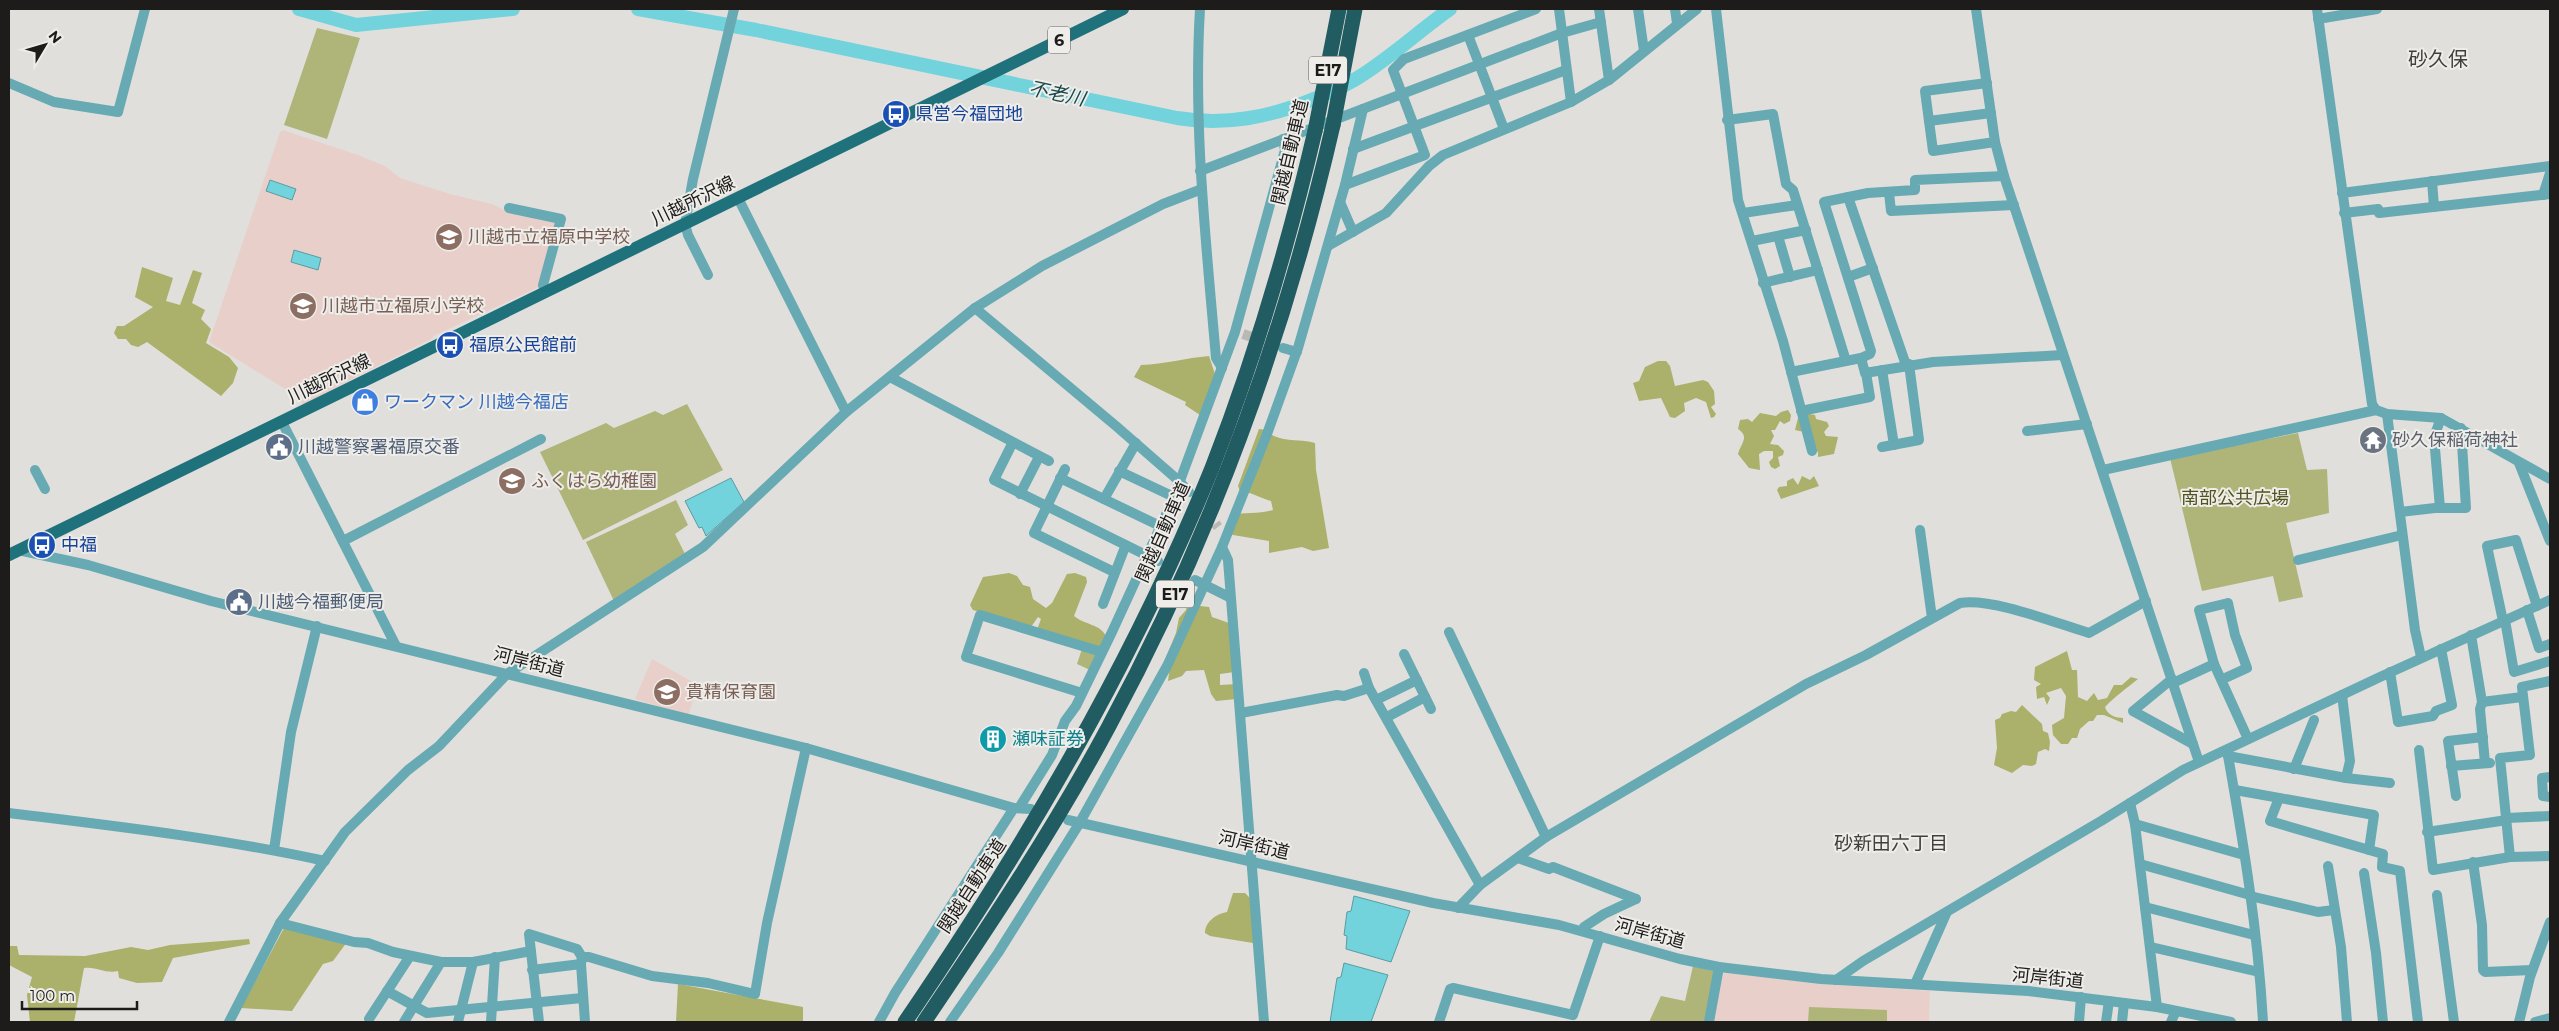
<svg xmlns="http://www.w3.org/2000/svg" width="2559" height="1031" font-family="Montserrat,'Noto Sans JP',sans-serif">
	<rect width="100%" height="100%" fill="#e1dfdb"/>
	<!-- education -->
	<g fill="#e9cfca">
		<path d="M283,130L358,155L385,166L400,178L450,194L492,204L508,212L555,221L557,224L539,287L440,333L433,336V338L303,404L295,395L209,342L280,132Z"/>
		<path d="M652,659L698,685L688,716L635,699Z"/>
		<path d="M1726,973L1839,985L1930,991L1929,1022H1713L1723,974Z"/>
	</g>
	<!-- green -->
	<g fill="#afb479">
		<path d="M317,28L360,38L327,139L284,125Z"/>
		<path d="M687,404L723,470L583,540L540,452L606,423L614,428L655,411L663,415Z"/>
		<path d="M2298,433L2307,470L2327,469L2329,513L2286,523L2303,597L2279,602L2273,576L2202,591L2170,458Z"/>
		<path d="M676,500L688,525L675,534L685,554L614,601L586,542Z"/>
		<path d="M1082,649L1099,654L1090,670L1077,664Z"/>
		<path d="M1693,966L1714,971L1706,1022H1649L1661,996L1685,1001Z"/>
		<path d="M1809,1007L1887,1010V1022H1808Z"/>
	</g>
	<!-- forest -->
	<g fill="#abb06a">
		<path d="M142,267L173,278L166,301L180,305L193,270L202,273L192,303L205,310L201,319L211,329L206,343L229,357L238,368L233,383L221,396L147,342L138,347L131,345L126,339H118L114,333L117,326H124L153,307L135,297Z"/>
		<path d="M1209,356L1215,374L1200,415L1185,405L1186,402L1134,377L1141,365C1165,364 1186,358 1209,356Z"/>
		<path d="M1658,361H1666L1670,366L1675,386L1703,380L1708,382L1714,391L1715,404L1711,407L1716,414L1714,417L1711,418L1706,402L1696,398L1684,403L1685,411L1675,418L1670,417L1661,398L1639,401L1633,383L1639,381L1645,367Z"/>
		<path d="M1788,410L1791,415L1790,421L1784,424L1780,421L1775,430H1771L1774,436L1770,444L1778,445L1784,451L1783,455L1778,457L1780,466L1775,469L1771,467L1769,462L1773,458V451H1764L1759,454L1760,470L1749,468L1738,454C1741,443 1750,437 1738,429L1740,420L1748,419L1752,422L1760,413L1776,416L1781,412Z"/>
		<path d="M1809,414L1815,415L1816,419L1827,422L1829,426L1824,432L1826,436L1838,437L1834,454L1818,457V452L1808,446L1804,432L1795,430L1798,418Z"/>
		<path d="M1259,429C1266,429 1268,433 1274,436C1286,442 1302,439 1315,443L1316,470L1329,548L1313,551L1302,547L1269,553V541L1233,535L1224,529L1230,516C1245,511 1258,515 1273,510L1271,501C1260,498 1251,492 1240,491L1238,486Z"/>
		<path d="M1802,476L1810,480L1814,476L1819,486L1781,499L1777,490L1779,487L1787,486V481L1793,478L1798,485Z"/>
		<path d="M1009,573L1017,576L1023,585L1030,587L1033,599L1046,608L1052,603L1067,574L1075,573L1086,577L1087,582L1074,616C1085,625 1100,624 1106,636L1101,648L1039,630L1038,627L1041,619L1038,617L1031,627L973,610L970,605L983,577Z"/>
		<path d="M1188,597L1200,606L1209,607L1212,617L1229,623L1234,672L1220,674V685L1237,684L1236,699L1216,701L1211,694L1204,670L1186,671L1182,676L1168,681L1170,666L1167,655L1176,633L1179,618L1186,610Z"/>
		<path d="M2067,651L2072,670H2077L2078,697L2087,701L2094,693L2098,700L2107,698L2114,685H2122L2131,677L2138,679C2126,689 2115,696 2105,707C2107,715 2116,718 2123,718V723L2104,715H2097L2093,721H2089L2080,729L2077,738H2072L2068,744H2061L2053,735L2052,725L2064,718L2066,696L2061,688L2046,693L2050,698L2047,705L2044,697L2037,699L2036,687L2041,684L2034,680L2035,667Z"/>
		<path d="M2022,705L2042,724L2043,731L2048,733L2050,742L2049,751L2045,749L2038,752L2036,764L2032,766L2023,765L2012,773L1994,765L1997,748L1995,720L2000,718L2002,714L2011,711L2016,712Z"/>
		<path d="M1233,893H1245L1252,900L1255,939L1253,943L1210,936L1205,933C1205,922 1216,914 1227,912Z"/>
		<path d="M284,928L347,942L333,961L323,964L292,1011L241,1008Z"/>
		<path d="M249,939L250,944L173,958L162,982L137,983L119,978L118,971C105,974 96,966 84,968L74,1022H30L27,995L32,977L9,965V946H17L19,955L85,956L131,947L148,950L170,945Z"/>
		<path d="M678,984L803,1007V1022H676Z"/>
	</g>
	<!-- water -->
	<g fill="#72d3dc" stroke="#589ca2">
		<path d="M270,180L296,189L292,200L266,191Z"/>
		<path d="M294,250L321,258L318,270L291,262Z"/>
		<path d="M731,478L744,502L706,536L702,527L699,528L685,501Z"/>
		<path d="M1354,896L1410,911L1391,962L1346,949L1347,936L1344,935L1347,912L1351,911Z"/>
		<path d="M1344,963L1388,975L1371,1022H1330L1337,978L1341,977Z"/>
	</g>
	<g fill="none" stroke-linecap="round" stroke-linejoin="round">
		<!-- river -->
		<g stroke="#72d3dc" stroke-width="14">
			<path d="M299,9L356,25L513,9"/>
			<path d="M638,9L756,30L1177,118C1226,126 1270,117 1314,99C1330,92 1345,86 1359,77C1391,57 1419,31 1450,9"/>
		</g>
		<!-- minor-tunnel -->
		<g stroke="#bab8b5" stroke-width="10" stroke-dasharray="10 5" stroke-linecap="butt">
			<path d="M1243,334L1263,341"/>
			<path d="M1206,512L1218,527"/>
		</g>
		<!-- minor -->
		<g stroke="#67aab3" stroke-width="10">
			<path d="M1200,9C1193,126 1206,241 1216,358L1222,368"/>
			<path d="M1599,9L1609,80L1697,9"/>
			<path d="M1638,9L1644,51"/>
			<path d="M1675,9L1677,23"/>
			<path d="M1716,9L1738,200L1783,341L1812,451"/>
			<path d="M1976,9L1995,142L2004,176"/>
			<path d="M2317,9L2372,404L2376,410L2387,414L2441,418L2550,479"/>
			<path d="M2318,19L2377,9"/>
			<path d="M1468,35L1504,129"/>
			<path d="M9,83L54,102L118,112L145,9"/>
			<path d="M1987,83L1925,91L1933,151L1995,142"/>
			<path d="M1571,102L1609,80"/>
			<path d="M1727,120L1773,114L1786,184L1793,190L1846,361"/>
			<path d="M1929,121L1991,113"/>
			<path d="M1353,149L1566,70"/>
			<path d="M1200,171L1562,33L1601,22"/>
			<path d="M2432,181L2434,207"/>
			<path d="M1345,185L1425,155L1393,70L1404,59L1536,9"/>
			<path d="M1889,193L1891,211L2014,205"/>
			<path d="M2342,193L2550,166"/>
			<path d="M2543,195L2550,173"/>
			<path d="M1848,197L1906,365"/>
			<path d="M738,198L846,412"/>
			<path d="M1340,202L1353,232"/>
			<path d="M509,208L561,219L543,285L545,293"/>
			<path d="M1743,213L1797,205"/>
			<path d="M2344,213L2378,209L2379,213L2550,194"/>
			<path d="M1778,236L1790,277"/>
			<path d="M1752,241L1806,230"/>
			<path d="M1328,246L1386,213L1429,166L1443,155L1571,102L1559,9"/>
			<path d="M708,275L688,235L685,224L693,179L734,9"/>
			<path d="M1848,277L1873,268"/>
			<path d="M1763,283L1818,270"/>
			<path d="M975,308L1116,426L1179,481L1189,492"/>
			<path d="M1283,348L1297,352"/>
			<path d="M1861,358L1865,373L1933,362L2063,355"/>
			<path d="M1882,370L1894,445"/>
			<path d="M1791,372L1861,358L1870,354L1871,351L1824,202L1868,193L1915,190V180L2004,176L2199,762"/>
			<path d="M890,377L1049,461"/>
			<path d="M1801,411L1870,397L1866,373"/>
			<path d="M2387,414L2415,630L2421,657"/>
			<path d="M282,422L396,646"/>
			<path d="M2027,431L2087,424"/>
			<path d="M1012,444L994,480L1158,561"/>
			<path d="M1882,447L1919,440L1909,364"/>
			<path d="M2519,463L2550,541"/>
			<path d="M1065,469L1034,533L1114,572"/>
			<path d="M35,470L45,489"/>
			<path d="M2103,470L2376,410"/>
			<path d="M1119,471L1174,497"/>
			<path d="M1060,478L1160,526"/>
			<path d="M1020,494L1039,457"/>
			<path d="M1104,499L1136,443"/>
			<path d="M2440,508L2434,437L2441,418"/>
			<path d="M2400,512L2435,508H2466L2461,428"/>
			<path d="M1920,530L1932,618"/>
			<path d="M343,541L541,439"/>
			<path d="M1222,547L1228,560L1264,1022"/>
			<path d="M18,550L88,565L211,601L806,748L1014,808L1031,809"/>
			<path d="M2298,560L2402,535"/>
			<path d="M1195,580L1229,597"/>
			<path d="M1103,604L1125,547"/>
			<path d="M2527,610L2539,648L2550,644"/>
			<path d="M2505,620L2514,672L2550,661"/>
			<path d="M2503,621L2487,546L2516,540L2537,606"/>
			<path d="M1449,632L1546,837"/>
			<path d="M2471,635L2482,702L2480,709L2485,763"/>
			<path d="M1404,654L1431,709"/>
			<path d="M2390,672L2398,722L2433,716L2436,711L2452,705L2441,649"/>
			<path d="M1364,673L1369,688L1480,885"/>
			<path d="M2172,679L2133,711L2193,744"/>
			<path d="M2223,679L2247,668L2235,635L2228,603L2199,610L2214,664L2248,739"/>
			<path d="M2173,683L2214,664"/>
			<path d="M1082,693L966,657L980,615L1102,652"/>
			<path d="M1376,700L1417,680"/>
			<path d="M2482,702L2522,697"/>
			<path d="M1241,713L1337,695L1344,696L1369,688"/>
			<path d="M1387,717L1425,697"/>
			<path d="M2227,750C2243,840 2258,931 2263,1022"/>
			<path d="M2419,750L2433,870L2510,857L2550,856"/>
			<path d="M2228,756L2346,778L2350,761L2342,695"/>
			<path d="M2451,766L2490,763"/>
			<path d="M2294,769L2314,720"/>
			<path d="M2550,777L2542,778L2543,796L2550,797"/>
			<path d="M2346,778L2390,783"/>
			<path d="M2235,790L2374,815L2369,850"/>
			<path d="M2456,796L2448,741L2483,737"/>
			<path d="M2279,798L2270,821L2383,854L2382,867L2400,871L2418,1022"/>
			<path d="M2130,803L2135,824L2157,1007"/>
			<path d="M1019,808L1052,755L1065,721L1076,706L1112,632L1174,497L1235,332L1285,150L1283,139"/>
			<path d="M9,813C114,826 220,838 325,861"/>
			<path d="M2507,818L2550,816"/>
			<path d="M1068,820L1433,903L1559,925L1680,959L1719,967L1821,979L2028,991L2157,1007L2231,1022"/>
			<path d="M2135,824L2244,855"/>
			<path d="M2427,832L2507,820"/>
			<path d="M274,850L291,732L317,626"/>
			<path d="M2510,857L2500,758L2530,755L2522,687L2550,681"/>
			<path d="M1518,858L1549,869L1553,867L1636,899"/>
			<path d="M2473,862L2482,925L2483,970L2485,972L2532,970"/>
			<path d="M2140,864L2250,895"/>
			<path d="M2328,866L2341,947L2347,1022"/>
			<path d="M2364,873L2376,953L2383,1022"/>
			<path d="M2437,895L2454,1022"/>
			<path d="M2250,896L2318,912L2334,910"/>
			<path d="M2145,907L2254,935"/>
			<path d="M1458,908L1480,885L1546,837L1806,684L1866,655L1960,603C1994,598 2055,623 2089,633L2146,601"/>
			<path d="M280,923L354,942L368,943L393,952L441,962H473L531,951"/>
			<path d="M1583,931L1584,927L1604,914L1636,899"/>
			<path d="M2151,947L2259,972"/>
			<path d="M581,964L582,957H589L652,976L708,983L755,994L767,923L806,748"/>
			<path d="M532,970L581,964L585,1022"/>
			<path d="M1836,980L1863,961L2101,821L2183,770L2380,677L2550,600"/>
			<path d="M1915,984L1946,914"/>
			<path d="M387,991L427,1013L582,998"/>
			<path d="M369,1019L410,956"/>
			<path d="M229,1022L280,923L345,832L408,770L439,746L507,674L703,547L846,412L975,308L1042,266L1163,204L1202,189"/>
			<path d="M404,1022L441,962"/>
			<path d="M458,1022L473,962"/>
			<path d="M491,1022L495,957"/>
			<path d="M539,1022L529,934L577,949L582,957"/>
			<path d="M879,1022L895,993L1014,808"/>
			<path d="M950,1022L998,953L1079,824L1167,666L1222,547L1267,434L1298,348L1345,185L1363,109"/>
			<path d="M1439,1022L1450,989L1453,988L1573,1015L1600,936"/>
			<path d="M1709,1022L1719,967"/>
			<path d="M2079,1022L2081,997"/>
			<path d="M2106,1022L2109,1001"/>
			<path d="M2122,1022L2124,1003"/>
			<path d="M2171,1022L2176,1011"/>
			<path d="M2519,1022L2530,977L2550,922"/>
			<path d="M2535,1022L2550,1018"/>
		</g>
		<!-- major -->
		<path stroke="#1f727c" stroke-width="12" d="M9,555L1123,9"/>
		<!-- highway -->
		<g stroke="#215c63" stroke-width="15">
			<path d="M905,1022C1024,847 1132,665 1212,468C1255,358 1288,246 1315,131"/>
			<path d="M924,1022C989,926 1054,829 1109,726C1211,537 1285,334 1333,125"/>
		</g>
		<!-- highway-bridge -->
		<g stroke="#215c63" stroke-width="15">
			<path d="M1333,125L1355,9"/>
			<path d="M1315,131L1339,9"/>
		</g>
	</g>
	<!-- icons -->
	<defs>
		<g id="bus-disc" transform="scale(1.4375)"><circle r="9.5" fill="#1a4fb4" stroke="#eeede9"/><path d="M-5-6H5V4H4V6H2V4H-2V6H-4V4H-5ZM-3.5-4V0h7V-4ZM-3.5 1.2v1.5H-2V1.2ZM2 1.2v1.5H3.5V1.2Z" fill="#fff"/></g>
		<g id="school-disc" transform="scale(1.4375)"><circle r="9.5" fill="#8d6e63" stroke="#eeede9"/><path d="M0-5L7-2L0 1L-7-2ZM-4 1L0 2.5L4 1V4Q0 6-4 4Z" fill="#fff"/></g>
		<g id="shop-disc" transform="scale(1.4375)"><circle r="9.5" fill="#3f7fe0" stroke="#eeede9"/><path d="M-5-2.5h2.3a2.7 3.5 0 0 1 5.4 0H5L5.5 6h-11ZM-1.5-2.5h3a1.5 2.3 0 0 0-3 0Z" fill="#fff"/></g>
		<g id="temple-disc" transform="scale(1.4375)"><circle r="9.5" fill="#6b7280" stroke="#eeede9"/><path d="M0-6L5-2H3V0L6.5 2.5H4V6H1.5V3h-3V6H-4V2.5H-6.5L-3 0V-2H-5Z" fill="#fff"/></g>
		<g id="civic-disc" transform="scale(1.4375)"><circle r="9.5" fill="#5c6f8a" stroke="#eeede9"/><path d="M-.6-6.5H3V-4.5H.6V-3L4-1V1h2V6H-6V1h2V-1L-.6-3ZM-1.2 2.5V6h2.4V2.5Z" fill="#fff"/></g>
		<g id="building-disc" transform="scale(1.4375)"><circle r="9.5" fill="#0f9aa8" stroke="#eeede9"/><path d="M-4-6H4V6H1V3H-1V6H-4ZM-2.5-4.3h1.7v1.8h-1.7ZM.8-4.3h1.7v1.8H.8ZM-2.5-1h1.7V.8h-1.7ZM.8-1h1.7V.8H.8Z" fill="#fff"/></g>
	</defs>
	<g fill-rule="evenodd">
		<use href="#bus-disc" x="896" y="114"/>
		<use href="#school-disc" x="449" y="237"/>
		<use href="#school-disc" x="303" y="306"/>
		<use href="#bus-disc" x="450" y="345"/>
		<use href="#shop-disc" x="365" y="402"/>
		<use href="#temple-disc" x="2373" y="440"/>
		<use href="#civic-disc" x="279" y="447"/>
		<use href="#school-disc" x="512" y="481"/>
		<use href="#bus-disc" x="42" y="545"/>
		<use href="#civic-disc" x="239" y="602"/>
		<use href="#school-disc" x="667" y="692"/>
		<use href="#building-disc" x="993" y="739"/>
	</g>
	<g text-anchor="middle" stroke-width="4" stroke-linejoin="round" paint-order="stroke">
		<!-- shield labels -->
		<g fill="#eeede9" stroke="#5c5b59" stroke-width="1">
			<rect x="1048" y="26.5" width="22" height="27" rx="4"/>
			<rect x="1309" y="56.5" width="38" height="27" rx="4"/>
			<rect x="1156" y="580.5" width="38" height="27" rx="4"/>
		</g>
		<g font-size="16" font-weight="bold" fill="#1d1c1b">
			<text x="1059" y="46">6</text>
			<text x="1328" y="76">E17</text>
			<text x="1175" y="600">E17</text>
		</g>
		<!-- transit labels -->
		<g font-size="18" fill="#164399" stroke="#eeede9" text-anchor="start">
			<text x="915" y="120">県営今福団地</text>
			<text x="469" y="351">福原公民館前</text>
			<text x="61" y="551">中福</text>
		</g>
		<!-- street labels -->
		<g font-size="18" fill="#1d1c1b" stroke="#eeede9">
			<text transform="translate(1290 152) rotate(-77)" y="6">関越自動車道</text>
			<text transform="translate(693 201) rotate(-26)" y="6">川越所沢線</text>
			<text transform="translate(329 379) rotate(-26)" y="6">川越所沢線</text>
			<text transform="translate(1163 532) rotate(-66)" y="6">関越自動車道</text>
			<text transform="translate(529 662) rotate(14)" y="6">河岸街道</text>
			<text transform="translate(1254 845) rotate(13)" y="6">河岸街道</text>
			<text transform="translate(972 886) rotate(-57)" y="6">関越自動車道</text>
			<text transform="translate(1650 933) rotate(15)" y="6">河岸街道</text>
			<text transform="translate(2048 978) rotate(6)" y="6">河岸街道</text>
		</g>
		<!-- education labels -->
		<g font-size="18" fill="#785e54" stroke="#eeede9" text-anchor="start">
			<text x="468" y="243">川越市立福原中学校</text>
			<text x="322" y="312">川越市立福原小学校</text>
			<text x="531" y="487">ふくはら幼稚園</text>
			<text x="686" y="698">貴精保育園</text>
		</g>
		<!-- shop labels -->
		<g font-size="18" fill="#366cbe" stroke="#eeede9" text-anchor="start">
			<text x="384" y="408">ワークマン 川越今福店</text>
		</g>
		<!-- worship labels -->
		<g font-size="18" fill="#5b616d" stroke="#eeede9" text-anchor="start">
			<text x="2392" y="446">砂久保稲荷神社</text>
		</g>
		<!-- service labels -->
		<g font-size="18" fill="#4e5e75" stroke="#eeede9" text-anchor="start">
			<text x="298" y="453">川越警察署福原交番</text>
			<text x="258" y="608">川越今福郵便局</text>
		</g>
		<!-- park labels -->
		<g font-size="18" fill="#51541f" stroke="#eeede9">
			<text x="2235" y="504">南部公共広場</text>
		</g>
		<!-- culture labels -->
		<g font-size="18" fill="#0d838f" stroke="#eeede9" text-anchor="start">
			<text x="1012" y="745">瀬味証券</text>
		</g>
		<!-- water labels -->
		<g font-size="19" font-style="italic" fill="#1b484c" stroke="#eeede9">
			<text transform="translate(1057 93) rotate(12)" y="7">不老川</text>
		</g>
		<!-- neighbourhood labels -->
		<g font-size="19" fill="#413f3c" stroke="#eeede9">
			<text x="1891" y="850">砂新田六丁目</text>
		</g>
		<!-- quarter labels -->
		<g font-size="20" fill="#413f3c" stroke="#eeede9">
			<text x="2438" y="66">砂久保</text>
		</g>
	</g>
	<!-- border -->
	<rect width="2559" height="1031" fill="none" stroke="#1d1c1b" stroke-width="20"/>
	<!-- north arrow -->
	<g transform="translate(45 45) rotate(52)" stroke="#eeede9" stroke-width="4" paint-order="stroke">
	<path d="M0-4L9 19L0 12L-9 19Z" fill="#1d1c1b"/>
	<text y="-8" font-size="14" font-weight="bold" text-anchor="middle" fill="#1d1c1b">N</text>
	</g>
	<!-- scale -->
	<path d="M22 1001v8h115v-8" fill="none" stroke="#1d1c1b" stroke-width="2.5"/>
	<text x="30" y="1001" font-size="15" fill="#1d1c1b" stroke="#eeede9" stroke-width="4" paint-order="stroke">100 m</text>
</svg>
